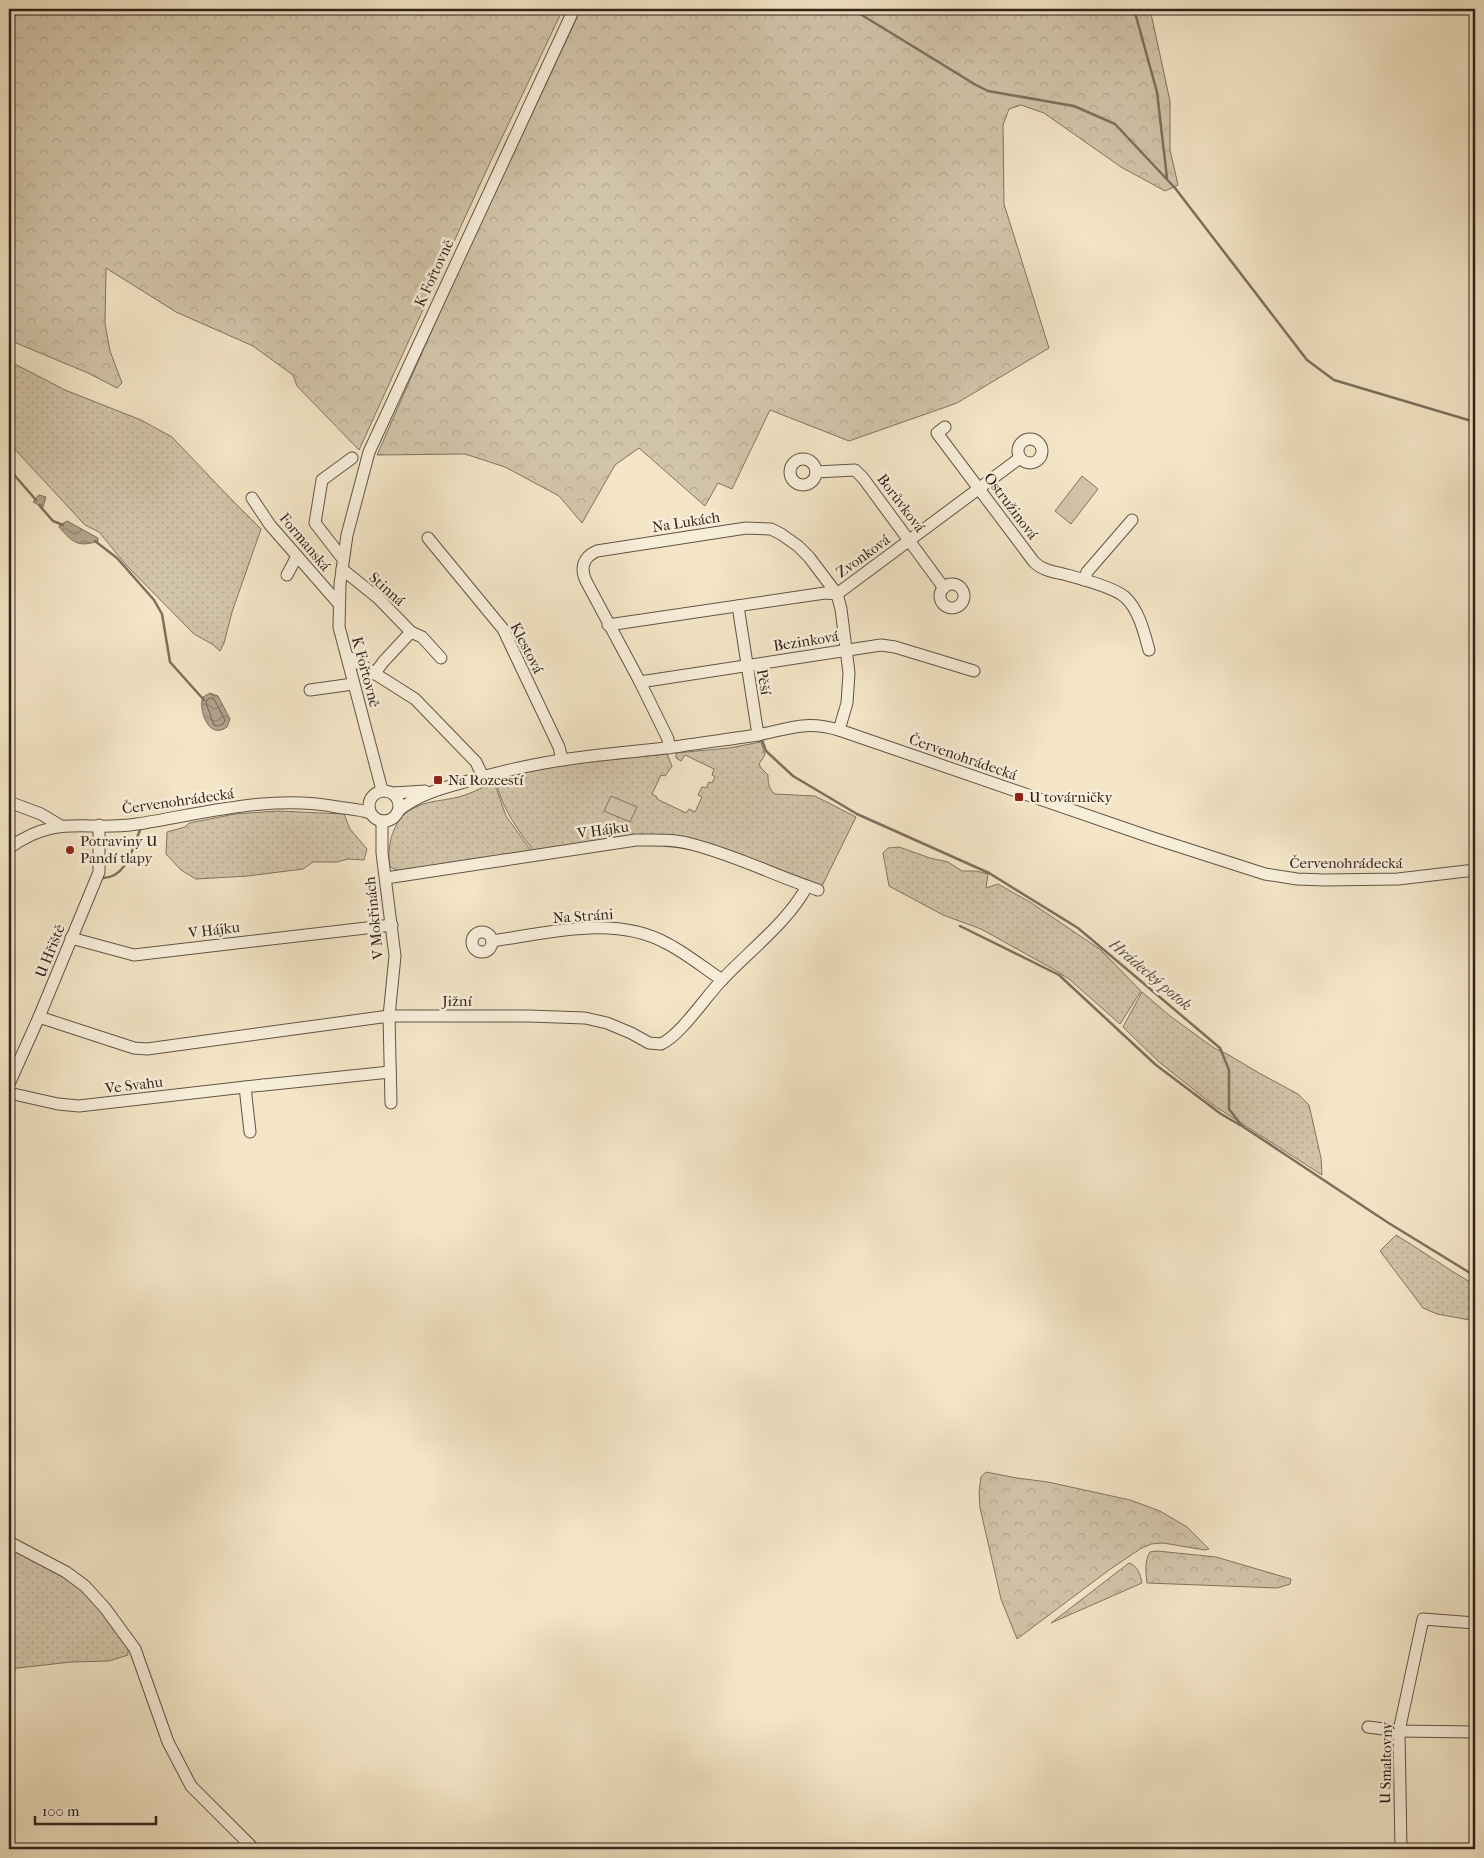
<svg xmlns="http://www.w3.org/2000/svg" width="1484" height="1858" font-family="'IM FELL French Canon',serif">
	<defs>
		<pattern id="grass-dots" width="8" height="8" patternUnits="userSpaceOnUse" patternTransform="scale(1.25)"><rect width="8" height="8" fill="#d2c4a9"/><path d="M2 2h.1M6 6h.1" fill="none" stroke="#b5a891" stroke-width="1.8" stroke-linecap="round"/></pattern>
		<pattern id="forest-crowns" width="20" height="18" patternUnits="userSpaceOnUse" patternTransform="scale(1.25)"><rect width="20" height="18" fill="#d2c4a9"/><path d="M2 6a3 3 0 1 1 6 0M12 15a3 3 0 1 1 6 0" fill="none" stroke="#b5a891"/></pattern>
		<pattern id="water-waves" width="16" height="10" patternUnits="userSpaceOnUse" patternTransform="scale(1.25)"><rect width="16" height="10" fill="#b1a38c"/><path d="M0 5q4-4 8 0t8 0" fill="none" stroke="#918472"/></pattern>
	</defs>
	<rect width="100%" height="100%" fill="#f3e5c6"/>
	<filter id="stains"><feTurbulence type="fractalNoise" baseFrequency=".004" numOctaves="4"/><feColorMatrix values="0 0 0 0 .2 0 0 0 0 .09 0 0 0 0 .02 0 0 0 .5 -.17"/></filter>
	<radialGradient id="worn" r=".72"><stop offset=".6" stop-color="#630" stop-opacity="0"/><stop offset="1" stop-color="#630" stop-opacity=".3"/></radialGradient>
	<!-- grass -->
	<g fill="url(#grass-dots)" stroke="#827362">
		<path d="M9,361L65,390L141,420L172,437L229,497L261,529L232,612L224,643L220,651L212,644L194,634L126,565L99,532L85,525L9,443Z"/>
		<path d="M761,742L765,755L759,764L761,768L768,775C768,784 769,789 775,794L815,796L856,817L821,888L686,840L534,851C517,829 503,810 496,782L503,780L502,776L559,765L667,754L672,766L665,776L661,775L652,794L657,797V799L686,813L689,809L695,812L702,797L698,795L702,787L706,788L709,782L712,783L715,777L712,775L714,769L685,755L681,761L676,758V753L729,748Z"/>
		<path d="M494,782L506,816L532,852L398,872L397,870L390,867C386,847 393,819 412,809C426,801 440,801 454,798C469,795 481,788 494,782Z"/>
		<path d="M278,811L344,814L350,829L367,849L364,860L348,859L337,862H313L303,869L287,871L248,876L196,879L181,870L166,854L167,832L185,827L189,823L235,814Z"/>
		<path d="M899,847L930,858L948,862L962,871H976L988,874L986,888L998,884L1030,902L1101,950L1141,991L1120,1024L1069,979L1053,969L981,929L943,915L889,886L883,853L888,848Z"/>
		<path d="M1142,992L1170,1016L1214,1048L1227,1054L1259,1073L1298,1094L1309,1105L1321,1158L1322,1175L1213,1105L1159,1062L1123,1027Z"/>
		<path d="M1396,1235C1424,1252 1447,1269 1475,1285V1321L1437,1314L1423,1308L1380,1251Z"/>
		<path d="M9,1546L67,1575L92,1599L128,1648V1655L109,1661L71,1662L9,1669Z"/>
	</g>
	<!-- forest -->
	<g fill="url(#forest-crowns)" stroke="#827362">
		<path d="M9,9H563L488,167L359,450L297,386L293,375L253,346L176,312L106,268L105,324L110,351L122,383L117,388L88,373L9,340Z"/>
		<path d="M581,9H1150L1170,101V150L1178,185L1165,191L1121,167L1044,113L1021,105L1009,109L1003,125L1004,204L1049,348L957,403L849,441L770,410L732,489L718,483L705,506L639,448L615,465L582,523L559,496L505,467L465,454L377,455L447,296Z"/>
		<path d="M986,1472L1017,1478L1048,1482L1130,1500L1160,1511L1187,1527L1209,1549L1205,1550L1163,1543L1151,1544L1140,1549L1109,1570L1017,1639L1001,1599L980,1508L979,1492L981,1477Z"/>
		<path d="M1157,1551L1216,1557L1291,1579L1290,1584L1277,1588L1147,1583C1146,1572 1144,1562 1150,1552Z"/>
		<path d="M1129,1563C1138,1566 1140,1574 1142,1583L1051,1623Z"/>
	</g>
	<!-- pitch -->
	<g fill="#d2c4a9" stroke="#827362">
		<path d="M1082,476L1098,489L1071,524L1055,511Z"/>
		<path d="M611,796L637,807L630,822L604,811Z"/>
	</g>
	<!-- water -->
	<g fill="url(#water-waves)" stroke="#7e6f5e">
		<path d="M39,495L46,497L43,507L33,502Z"/>
		<path d="M67,521L98,538V541C78,548 72,542 59,527L60,525Z"/>
		<path d="M210,693L218,696L230,719L227,727C208,741 198,708 203,697Z"/>
	</g>
	<g fill="none" stroke-linecap="round" stroke-linejoin="round">
		<!-- shore -->
		<path stroke="#726253" stroke-width="1" d="M211,698L214,699L225,720L223,724L218,726L214,725L206,703L207,700Z"/>
		<!-- stream -->
		<g stroke="#7e6f5e" stroke-width="2.5">
			<path d="M852,9L976,85L988,91L1074,106L1115,124L1175,188L1307,360L1334,380L1475,422"/>
			<path d="M1134,9L1157,92L1167,178"/>
			<path d="M9,469L36,500"/>
			<path d="M39,505L53,521L63,525"/>
			<path d="M95,541L117,558L154,600L162,614L170,662L204,700"/>
			<path d="M759,741L762,740L766,751L793,776L857,814L989,873L1078,928L1220,1048L1229,1070V1109L1242,1126L1387,1222L1475,1276"/>
			<path d="M103,878C127,877 132,849 140,830"/>
			<path d="M960,926L1059,975L1156,1065L1221,1114L1240,1125"/>
		</g>
		<!-- minor casing -->
		<g stroke="#625345" stroke-width="13">
			<g id="minor">
				<path d="M945,427L937,433L1034,562C1043,571 1055,572 1067,575C1082,579 1113,587 1125,597C1139,610 1144,632 1149,650"/>
				<circle cx="1030" cy="451" r="12"/>
				<circle cx="803" cy="472" r="13"/>
				<path d="M816,472L855,470L863,478L944,588"/>
				<path d="M252,498L270,525L339,604"/>
				<path d="M428,538L503,629L559,747L562,760"/>
				<path d="M343,559L315,523L322,480L352,458"/>
				<path d="M342,569L378,598L411,632L384,661L374,674"/>
				<path d="M287,575L297,556"/>
				<path d="M1084,580L1087,572L1132,520"/>
				<circle cx="952" cy="596" r="12"/>
				<path d="M738,606L758,735"/>
				<path d="M608,625L825,593L837,594L1020,458"/>
				<path d="M411,632L422,637L441,658"/>
				<path d="M347,656L415,699L476,762L483,777"/>
				<path d="M640,682L881,645L895,647L974,671"/>
				<path d="M310,690L353,684"/>
				<path d="M669,748L668,739L640,682L586,581C580,568 583,557 597,551L746,528L771,529L781,534L798,546L809,557L837,594L841,609L849,673L847,703L839,730"/>
				<path d="M382,790L339,627L340,584L347,535L369,452L574,9"/>
				<circle cx="384" cy="806" r="15"/>
				<path d="M393,793L425,791"/>
				<path d="M9,802L41,814L61,826"/>
				<path d="M398,811C415,796 439,789 461,783C498,772 537,763 576,758C611,753 646,751 681,746C707,742 732,739 757,735C789,729 805,720 839,730L1153,838L1265,874L1297,879L1325,880L1398,879L1475,870"/>
				<path d="M382,821V853L395,956L389,1016L391,1103"/>
				<path d="M9,848C57,813 85,832 137,824C202,814 270,794 337,807C348,809 359,809 370,813"/>
				<path d="M386,878L636,840C654,840 673,839 691,844C735,855 776,876 818,890"/>
				<circle cx="482" cy="942" r="10"/>
				<path d="M71,938L134,955L392,925"/>
				<path d="M492,941C548,933 616,914 668,944C687,954 704,968 722,980"/>
				<path d="M39,1017L134,1048L147,1049L389,1016H529L585,1018L607,1023L631,1033L649,1043L661,1044C681,1035 706,996 722,980C749,951 789,921 807,886"/>
				<path d="M9,1084L39,1017L99,872V825"/>
				<path d="M264,1085L390,1072"/>
				<path d="M245,1087L250,1132"/>
				<path d="M9,1093L58,1104L79,1106L263,1085"/>
				<path d="M9,1542L66,1572L85,1586L105,1608L135,1649L168,1742L191,1786L254,1849"/>
				<path d="M1368,1727L1399,1731L1475,1732"/>
				<path d="M1401,1849L1399,1731L1423,1619L1475,1623"/>
			</g>
		</g>
		<!-- minor -->
		<use href="#minor" stroke="#f7eeda" stroke-width="11"/>
	</g>
	<!-- markers -->
	<g fill="#8f2418" stroke="#f7eeda" stroke-width="2">
		<rect x="433" y="775" width="10" height="10" rx="2.5"/>
		<rect x="1014" y="792" width="10" height="10" rx="2.5"/>
		<circle cx="70" cy="850" r="5"/>
	</g>
	<g text-anchor="middle" stroke-width="5" stroke-linejoin="round" paint-order="stroke">
		<!-- street labels -->
		<g font-size="15" fill="#32221a" stroke="#f7eeda">
			<text transform="translate(434 273) rotate(-65)" y="5">K Fořtovně</text>
			<text transform="translate(901 503) rotate(53)" y="5">Borůvková</text>
			<text transform="translate(1011 506) rotate(53)" y="5">Ostružinová</text>
			<text transform="translate(686 522) rotate(-9)" y="5">Na Lukách</text>
			<text transform="translate(305 542) rotate(50)" y="5">Formanská</text>
			<text transform="translate(863 556) rotate(-36)" y="5">Zvonková</text>
			<text transform="translate(387 589) rotate(42)" y="5">Stinná</text>
			<text transform="translate(806 641) rotate(-9)" y="5">Bezinková</text>
			<text transform="translate(527 648) rotate(63)" y="5">Klestová</text>
			<text transform="translate(366 672) rotate(75)" y="5">K Fořtovně</text>
			<text transform="translate(764 682) rotate(80)" y="5">Pěší</text>
			<text transform="translate(963 757) rotate(19)" y="5">Červenohrádecká</text>
			<text transform="translate(178 801) rotate(-8)" y="5">Červenohrádecká</text>
			<text transform="translate(603 830) rotate(-8)" y="5">V Hájku</text>
			<text x="1346" y="868">Červenohrádecká</text>
			<text transform="translate(583 916) rotate(-4)" y="5">Na Stráni</text>
			<text transform="translate(374 918) rotate(-96)" y="5">V Mokřinách</text>
			<text transform="translate(214 930) rotate(-7)" y="5">V Hájku</text>
			<text transform="translate(50 951) rotate(-68)" y="5">U Hřiště</text>
			<text x="457" y="1006">Jižní</text>
			<text transform="translate(134 1085) rotate(-7)" y="5">Ve Svahu</text>
			<text transform="translate(1386 1763) rotate(-89)" y="5">U Smaltovny</text>
		</g>
		<!-- poi labels -->
		<g font-size="15" fill="#32221a" stroke="#f7eeda" text-anchor="start">
			<text x="448" y="785">Na Rozcestí</text>
			<text x="1029" y="802">U továrničky</text>
			<text x="80" y="846">Potraviny U<tspan x="80" dy="17">Pandí tlapy</tspan></text>
		</g>
		<!-- water labels -->
		<g font-size="16" font-style="italic" fill="#5e4f42" stroke="#f7eeda">
			<text transform="translate(1151 974) rotate(40)" y="6">Hrádecký potok</text>
		</g>
	</g>
	<!-- margin -->
	<rect width="1484" height="1858" fill="none" stroke="#f3e5c6" stroke-width="30"/>
	<rect x="10" y="10" width="1464" height="1838" fill="none" stroke="#32221a" stroke-width="2.5"/>
	<rect x="15" y="15" width="1454" height="1828" fill="none" stroke="#32221a"/>
	<!-- scale -->
	<path d="M35 1816v8h121v-8" fill="none" stroke="#32221a" stroke-width="2.5"/>
	<text x="42" y="1816" font-size="15" fill="#32221a" stroke="#f7eeda" stroke-width="4" paint-order="stroke">100 m</text>
	<rect width="100%" height="100%" filter="url(#stains)"/>
	<rect width="100%" height="100%" fill="url(#worn)"/>
</svg>
